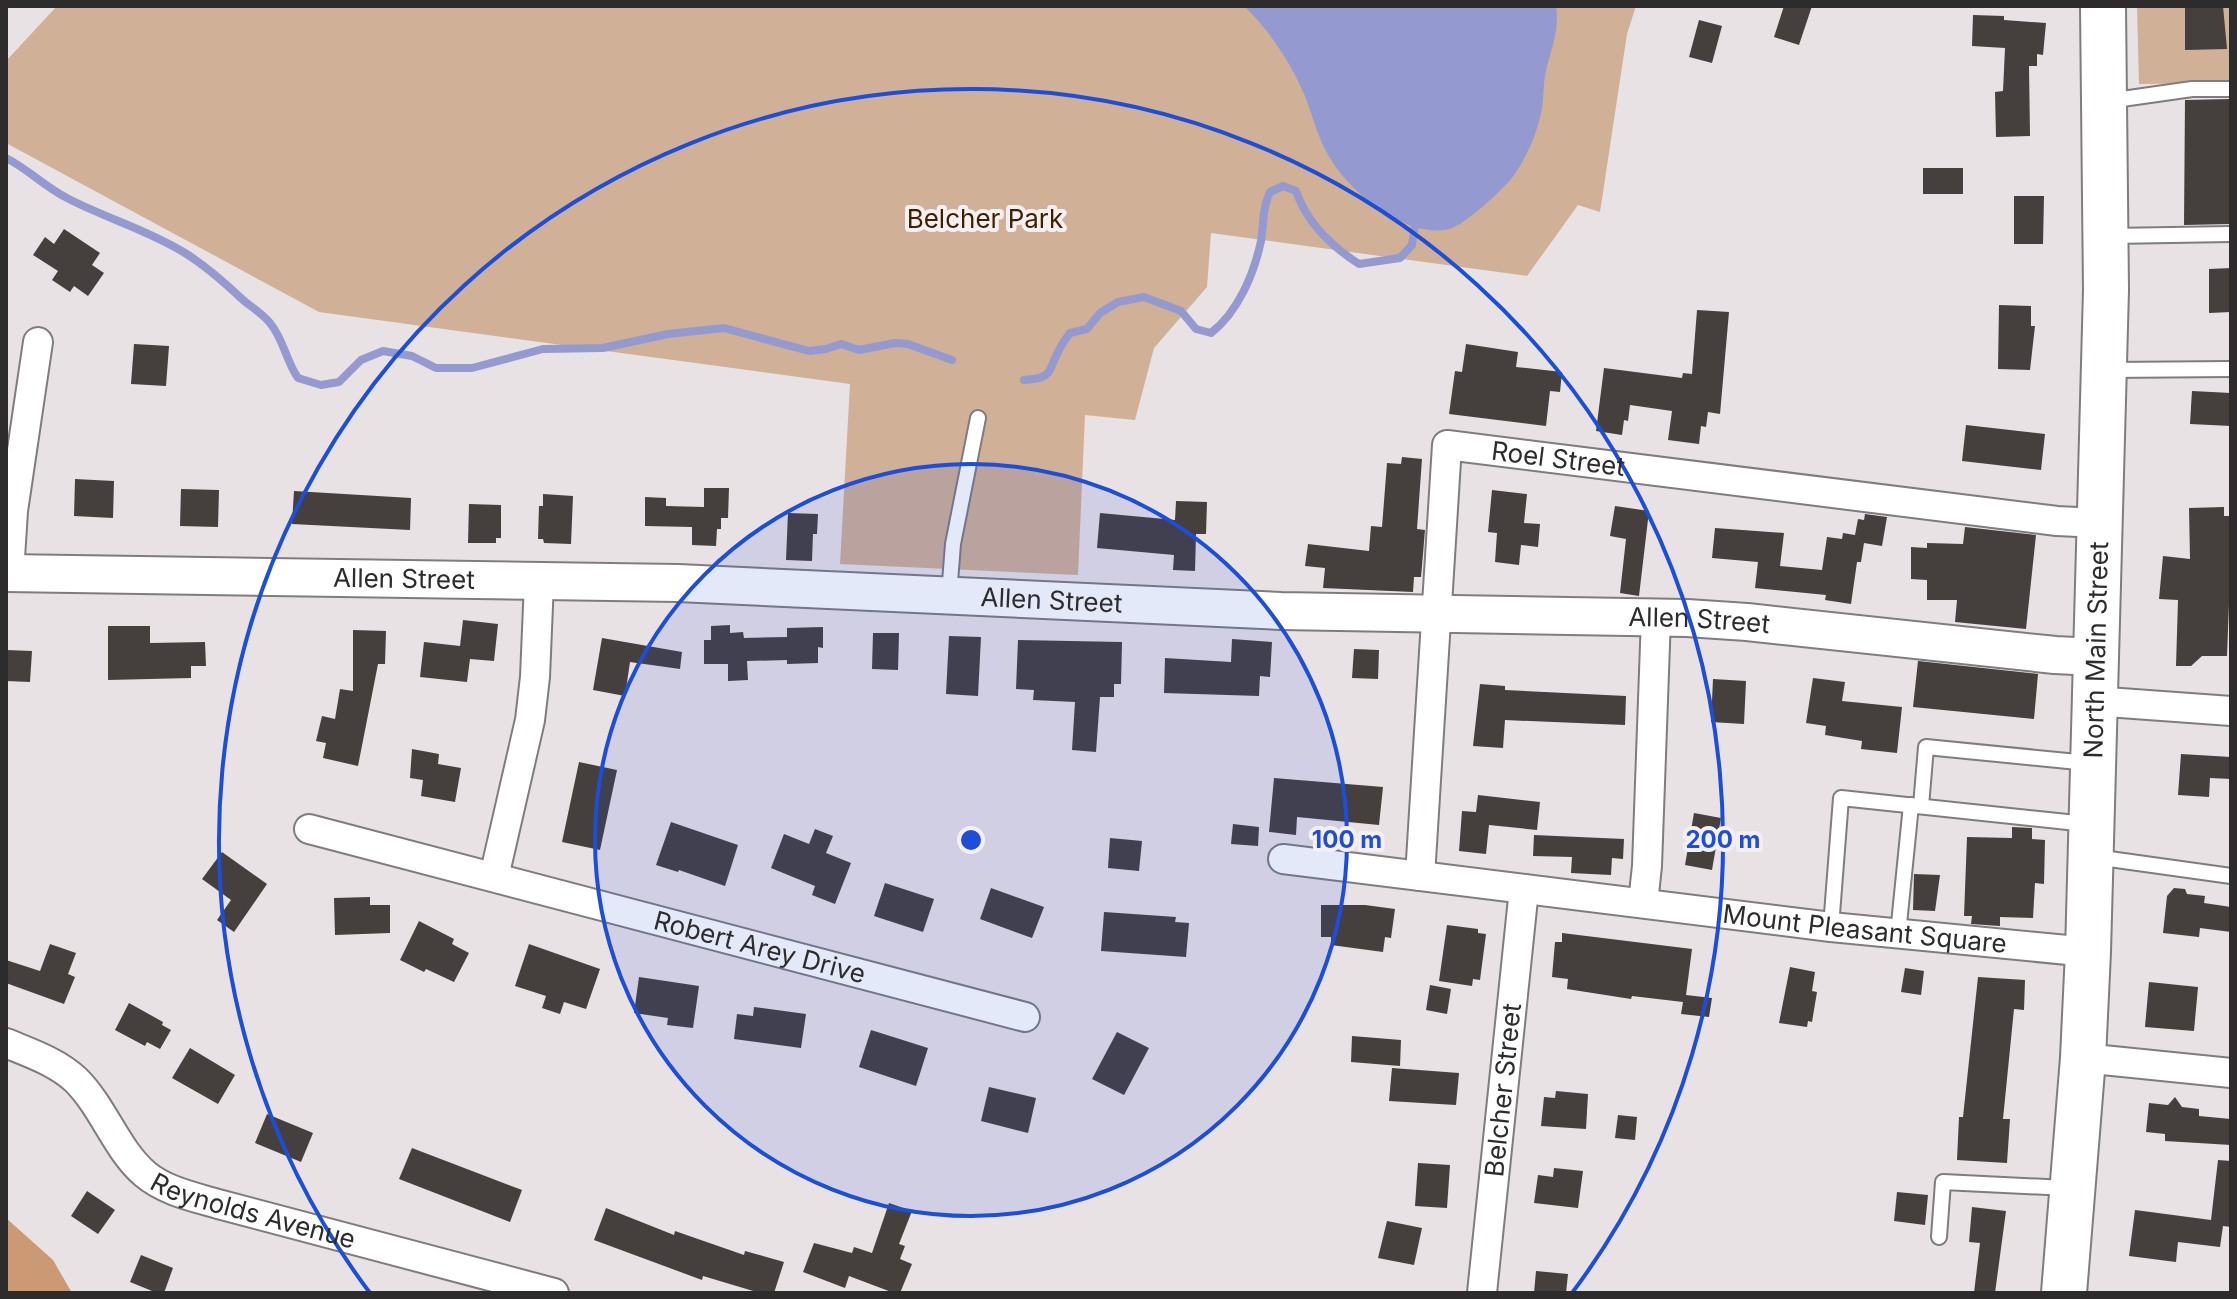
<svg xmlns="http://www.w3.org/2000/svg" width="2237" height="1299" font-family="Inter,sans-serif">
	<rect width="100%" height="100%" fill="#e9e2e5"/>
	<!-- green -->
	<g fill="#d0b097">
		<path d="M57,6H1636L1627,34L1600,212L1578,205L1527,276L1211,233L1207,287L1154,348L1135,420L1085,415L1078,575L840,564L850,384L319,312L6,143V61Z"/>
		<path d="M2137,6H2231V83L2139,84Z"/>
	</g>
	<!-- forest -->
	<path fill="#cb9973" d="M6,1218L53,1260L72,1293H6Z"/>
	<!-- water -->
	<path fill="#9499cf" d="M1244,6H1556C1560,29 1551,49 1546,71C1543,83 1544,96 1542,108C1538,131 1528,155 1514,175C1505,188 1465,225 1449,229C1408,239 1354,195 1333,163C1319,142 1314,120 1305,96C1291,63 1270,31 1244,6Z"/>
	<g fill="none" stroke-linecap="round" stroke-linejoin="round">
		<!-- stream -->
		<g stroke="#9499cf" stroke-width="8">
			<path d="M6,158C28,169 45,187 67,198C105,218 148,230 185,253C206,266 224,282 242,299C251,307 263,314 270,323C284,340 286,361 298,378L321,385L339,382L361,360L383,351L412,356L436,368H472L543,349L603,348L668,334L724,328L809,351L826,349L841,344L859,350L895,343L908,344L952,360"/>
			<path d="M1024,380C1054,378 1047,372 1059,350C1062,344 1066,338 1070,333L1087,329L1100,313L1118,302L1144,297L1181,311L1196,329L1211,333C1238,312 1254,274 1261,241C1264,223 1262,209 1270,192L1283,186L1296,191C1307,223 1331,246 1359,264L1400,258L1412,245L1415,225"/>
		</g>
	</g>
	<!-- building -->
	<g fill="#453f3e">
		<path d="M1784,6H1812L1799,45L1774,37Z"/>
		<path d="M2185,6H2223L2227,49L2185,50Z"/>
		<path d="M1973,15L2004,16V20L2046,23L2043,55L2037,54V66H2029L2030,136L1996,137L1995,92L2003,91L2005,48L1972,46Z"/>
		<path d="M1699,20L1722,26L1712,63L1689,57Z"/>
		<path d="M2231,99V224L2184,225L2185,100Z"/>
		<rect x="1923" y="168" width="40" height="26"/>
		<path d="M2014,196H2044L2043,244H2014Z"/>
		<path d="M64,229L100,253L92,265L104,273L88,296L74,286L70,292L52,280L58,271L33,255L45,237L54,244Z"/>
		<path d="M2231,268V312L2209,313V269Z"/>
		<path d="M1999,305L2031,306V326H2035L2030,370L1998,369Z"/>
		<path d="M1697,310L1729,312L1720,414L1708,412L1706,427L1701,426L1699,444L1668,440L1672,411L1630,405L1628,421L1624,420L1622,435L1596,431L1604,368L1682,378L1683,373L1692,374Z"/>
		<path d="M134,344L169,346L166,386L131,384Z"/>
		<path d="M1466,344L1518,352L1516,367L1562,372L1560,392L1550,391L1546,426L1449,414L1455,371L1462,372Z"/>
		<path d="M2192,391L2231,393V426L2190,424Z"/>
		<path d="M1966,425L2045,434L2041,470L1962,461Z"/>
		<path d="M1402,457L1422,459L1417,529L1425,530L1423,554L1421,577H1414L1413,592L1323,588L1325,568L1305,566L1308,544L1369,551L1371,526L1382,527L1387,463L1401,464Z"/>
		<path d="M75,479L114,481L113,518L74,516Z"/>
		<path d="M704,488H729L728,518H721V529H717L716,546L692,545V527L645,526V497L666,498V506L704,507Z"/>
		<path d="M181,489L219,490L218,527L180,526Z"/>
		<path d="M1492,490L1527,494L1524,523L1540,524L1538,547L1521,545L1519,565L1495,562L1497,533L1488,532Z"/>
		<path d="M294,491L411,498L410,530L292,524Z"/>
		<path d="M543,494L573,496L571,544L544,543L543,539H538L539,506H543Z"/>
		<path d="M1176,501L1207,502L1206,534H1196L1195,571L1173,570L1174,555L1097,548L1100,513L1175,520Z"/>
		<path d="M469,504L501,505V538H496V543H468Z"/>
		<path d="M1615,506L1649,511L1639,596L1620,593L1626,539L1610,536Z"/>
		<path d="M2224,507V516H2231V605H2229L2227,656H2202L2191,666H2176L2178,600L2159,599L2163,556L2190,559L2189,508Z"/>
		<path d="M788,513L818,514L817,534H813L812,561L786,560Z"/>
		<path d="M1865,514L1887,517L1882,546L1864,543L1861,562H1857L1851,604L1825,600L1826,595L1755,588L1758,562L1712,558L1715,528L1784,533L1780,566L1822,570L1827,537L1842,539L1843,533L1855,535L1858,519L1864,520Z"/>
		<path d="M1965,527L2036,535L2026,629L1955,622L1957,600H1927V580L1911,579V547L1927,548V543L1963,544Z"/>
		<path d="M463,620L498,624L494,661L470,659L467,682L420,677L424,642L460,646Z"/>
		<path d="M730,625V633L743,632L744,638L787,637V628L823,627V648L818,647V663L787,664V660L747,661L748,680L728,681V664H704V640H711V626Z"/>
		<path d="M108,626H150V643L205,642L206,666H191V678L108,680Z"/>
		<path d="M353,630L386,631L385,664H378L358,766L323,758L326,743L316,741L322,716L335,719L340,689L353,691Z"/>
		<path d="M873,633H899L898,670L872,669Z"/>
		<path d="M949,636L981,637L978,696L946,694Z"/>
		<path d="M602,638L682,652L680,669L630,662L625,696L593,690Z"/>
		<path d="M1232,639L1272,642L1270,677L1260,676L1259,696L1164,693L1165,658L1231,662Z"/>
		<path d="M1018,640L1122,642L1121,684H1114V697H1100L1096,752L1072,750L1075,702L1033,700L1034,690L1016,689Z"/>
		<path d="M1354,649L1379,650L1378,679L1352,678Z"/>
		<path d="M6,650L32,651L30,682L6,681Z"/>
		<path d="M1918,661L2038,674L2034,719L1913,707Z"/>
		<path d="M1813,678L1845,682L1842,701L1902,707L1897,753L1861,749L1862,741L1825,735L1826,726L1806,723Z"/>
		<path d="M1713,679L1746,681L1744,724L1711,722Z"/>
		<path d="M1480,684L1505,686V690L1626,696L1625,725L1505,720L1503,748L1473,746Z"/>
		<path d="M412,749L439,754L438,764L461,768L455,802L421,796L423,780L410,778Z"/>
		<path d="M2181,754L2231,757V779L2210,778L2209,797L2178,795Z"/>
		<path d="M579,762L617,770L600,850L562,842Z"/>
		<path d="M1274,778L1383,787L1379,825L1297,817L1296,835L1269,832Z"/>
		<path d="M1478,795L1540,802L1537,830L1489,825L1486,854L1459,851L1462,811L1476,812Z"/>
		<path d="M1694,813L1721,818L1712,870L1685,865Z"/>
		<path d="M671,822L738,845L725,886L679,870L678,872L656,865Z"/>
		<path d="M1233,824L1259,827L1258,846L1231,844Z"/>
		<path d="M2012,827L2032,828V839L2045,840L2044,884L2035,883L2033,918L2000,917V926L1971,924L1972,916H1964L1967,837L2012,838Z"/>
		<path d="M815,829L833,836L826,853L851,863L835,904L812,895L815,886L771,868L784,834L809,844Z"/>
		<path d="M1534,835L1624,839L1623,859L1612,858L1611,875L1571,873L1572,857L1533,856Z"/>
		<path d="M1110,838L1142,841L1139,871L1108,868Z"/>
		<path d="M222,852L267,884L234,932L217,920L231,900L202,879Z"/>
		<path d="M1914,874L1940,875L1935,911L1913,910Z"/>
		<path d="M885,883L934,899L923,932L874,916Z"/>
		<path d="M991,888L1044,907L1032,938L980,919Z"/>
		<path d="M2174,888L2185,889L2187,894L2205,896L2204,903L2231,907V932L2200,928L2199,937L2163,933L2167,896Z"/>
		<path d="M370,897V905H390V933L335,935L334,898Z"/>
		<path d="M1321,905H1365L1395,909L1391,938L1385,937L1383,952L1331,945V937H1321Z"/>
		<path d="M1104,912L1176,917L1175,922L1189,923L1186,957L1101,951Z"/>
		<path d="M419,921L454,939L452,944L469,953L454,982L426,969L424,972L400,960Z"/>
		<path d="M1447,925L1478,929V933L1486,934L1480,980L1473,979L1472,986L1439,981Z"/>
		<path d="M1562,933L1692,949L1686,995L1712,998L1709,1017L1681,1014L1683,1002L1632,996L1631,999L1567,989L1568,979L1552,977L1555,942H1562Z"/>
		<path d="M50,944L76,953L68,974L75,977L64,1004L6,983V960L40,971Z"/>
		<path d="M529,944L600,969L586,1009L564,1002L560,1014L542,1008L546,996L515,986Z"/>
		<path d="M1790,967L1815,972L1812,991L1817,992L1812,1022L1808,1021L1807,1027L1779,1023Z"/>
		<path d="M1905,968L1924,971L1921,995L1901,992Z"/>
		<path d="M639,977L699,986L693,1028L667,1025L668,1018L634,1013Z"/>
		<path d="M1978,977L2025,980L2024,1010L2014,1009L2003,1119H2010L2007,1163L1957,1160L1959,1117H1963Z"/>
		<path d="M2149,982L2198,987L2194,1031L2145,1027Z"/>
		<path d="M1430,985L1451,989L1447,1014L1426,1010Z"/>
		<path d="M129,1003L163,1022L162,1025L171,1030L160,1049L147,1042L145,1046L115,1030Z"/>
		<path d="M754,1007L806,1014L801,1048L734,1039L737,1014L753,1016Z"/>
		<path d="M871,1030L928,1048L916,1086L859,1067Z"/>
		<path d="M1117,1032L1149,1048L1124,1095L1092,1079Z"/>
		<path d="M1352,1036L1401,1040L1400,1066L1351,1062Z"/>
		<path d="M190,1048L235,1075L218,1104L172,1078Z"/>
		<path d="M1392,1068L1459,1073L1456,1105L1389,1101Z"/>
		<path d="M989,1087L1036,1098L1028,1133L981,1121Z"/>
		<path d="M1556,1091L1588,1094L1586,1129L1541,1126L1544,1097L1555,1098Z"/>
		<path d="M2175,1097L2182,1107L2199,1109V1116L2231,1119V1145L2165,1141V1134L2146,1132L2149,1103L2168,1105Z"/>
		<path d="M267,1114L313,1133L301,1162L255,1143Z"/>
		<path d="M1618,1115L1637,1117L1635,1140L1615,1138Z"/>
		<path d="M412,1148L522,1190L510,1222L399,1179Z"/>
		<path d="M2218,1160L2231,1161V1227L2223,1226L2220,1247L2178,1242L2176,1262L2129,1256L2135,1210L2211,1220Z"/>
		<path d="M1418,1163L1450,1165L1447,1208L1415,1206Z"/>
		<path d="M1554,1168L1583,1171L1578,1208L1534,1203L1538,1175L1553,1177Z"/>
		<path d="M87,1191L115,1210L98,1234L71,1216Z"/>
		<path d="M1897,1192L1928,1195L1925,1225L1894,1221Z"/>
		<path d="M889,1203L912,1211L899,1244L905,1246L900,1259L912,1264L900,1293H894L849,1276L845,1288L803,1272L814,1243L852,1253L854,1247L872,1253Z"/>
		<path d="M1972,1207L2006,1211L1995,1293H1974L1980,1243L1969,1242Z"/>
		<path d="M606,1208L674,1235L675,1231L744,1255L745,1251L784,1262L774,1293H760L703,1276L702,1280L594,1240Z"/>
		<path d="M1387,1221L1422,1228L1414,1265L1378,1258Z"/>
		<path d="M141,1255L173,1268L164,1293H157L130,1282Z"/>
		<path d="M1536,1271L1568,1274L1566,1293H1534Z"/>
	</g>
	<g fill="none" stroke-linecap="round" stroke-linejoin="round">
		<!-- service casing -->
		<g stroke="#817b7e" stroke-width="18">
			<g id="service">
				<path d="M2108,101L2192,89H2231"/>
				<path d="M2111,236L2231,234"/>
				<path d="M2109,370L2231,369"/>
				<path d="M949,595L953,544L978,418"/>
				<path d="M1921,806L1926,747L2088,763"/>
				<path d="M2095,857L2231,876"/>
				<path d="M1831,927L1841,798L2086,824"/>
				<path d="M1898,934L1911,805"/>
				<path d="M1939,1237L1943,1182L2067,1188"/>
			</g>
		</g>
		<!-- minor casing -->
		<g stroke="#817b7e" stroke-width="32">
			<g id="minor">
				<path d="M9,573L13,511L38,342"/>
				<path d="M2093,701L2231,711"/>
				<path id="s1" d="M309,829L1025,1017"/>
				<path id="s2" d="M1283,859L1831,927L2088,952"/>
				<path id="s3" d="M1420,876L1447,445L2057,521L2099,523"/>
				<path d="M494,877L530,720L535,677L539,582"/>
				<path d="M1643,903L1647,866L1656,617"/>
				<path id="s4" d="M6,1043C30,1053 57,1062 76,1080C104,1108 116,1149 145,1174C165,1191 194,1197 218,1204L554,1293"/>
				<path d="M2083,1058L2231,1073"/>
				<path id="s5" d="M1482,1293L1524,889"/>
			</g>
		</g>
		<!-- tertiary casing -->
		<g stroke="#817b7e" stroke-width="40">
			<g id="tertiary">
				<path id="s6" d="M6,573L678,583L1281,611L1687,618L1747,622L2055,655L2095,657"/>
			</g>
		</g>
		<!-- primary casing -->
		<g stroke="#817b7e" stroke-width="48">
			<g id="primary">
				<path id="s7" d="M2064,1293L2083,1058L2088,952L2106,290L2103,6"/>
			</g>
		</g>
		<!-- service -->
		<use href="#service" stroke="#fff" stroke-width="14"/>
		<!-- minor -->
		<use href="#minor" stroke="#fff" stroke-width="28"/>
		<!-- tertiary -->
		<use href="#tertiary" stroke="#fff" stroke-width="36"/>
		<!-- primary -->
		<use href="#primary" stroke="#fff" stroke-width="44"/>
	</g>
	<!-- distance rings -->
	<circle cx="971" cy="840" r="376" fill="#1d4ed8" fill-opacity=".12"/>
	<g fill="none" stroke="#1d4ed8" stroke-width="4">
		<circle cx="971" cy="840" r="376"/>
		<path d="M370 1293A752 752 0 1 1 1572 1293"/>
	</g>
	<g text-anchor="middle" stroke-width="8" stroke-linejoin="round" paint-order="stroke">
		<!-- park labels -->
		<g font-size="26" fill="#401f01" stroke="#f6eff2">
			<text x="985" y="228">Belcher Park</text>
		</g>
		<!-- street labels -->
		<g font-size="26" fill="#2e2b2c" stroke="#f6eff2">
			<text dy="9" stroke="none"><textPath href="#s3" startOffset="544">Roel Street</textPath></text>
			<text dy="9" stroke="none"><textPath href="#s6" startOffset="398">Allen Street</textPath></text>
			<text dy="9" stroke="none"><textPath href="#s6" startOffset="1046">Allen Street</textPath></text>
			<text dy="9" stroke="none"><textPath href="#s6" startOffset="1694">Allen Street</textPath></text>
			<text dy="9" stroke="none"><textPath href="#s7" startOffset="644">North Main Street</textPath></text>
			<text dy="9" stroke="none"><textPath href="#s2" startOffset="586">Mount Pleasant Square</textPath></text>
			<text dy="9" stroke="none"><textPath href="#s1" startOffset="466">Robert Arey Drive</textPath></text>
			<text dy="9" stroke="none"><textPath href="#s5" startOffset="204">Belcher Street</textPath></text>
			<text dy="9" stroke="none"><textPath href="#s4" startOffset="312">Reynolds Avenue</textPath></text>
		</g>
	</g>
	<circle cx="971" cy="840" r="12" fill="#1d4ed8" stroke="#f6eff2" stroke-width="4"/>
	<g font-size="24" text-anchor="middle" font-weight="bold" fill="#1d4ed8" stroke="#f6eff2" stroke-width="8" stroke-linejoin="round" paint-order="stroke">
		<text x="1347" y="848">100 m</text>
		<text x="1723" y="848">200 m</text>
	</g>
	<!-- border -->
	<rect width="2237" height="1299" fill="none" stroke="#2e2b2c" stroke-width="16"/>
</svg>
